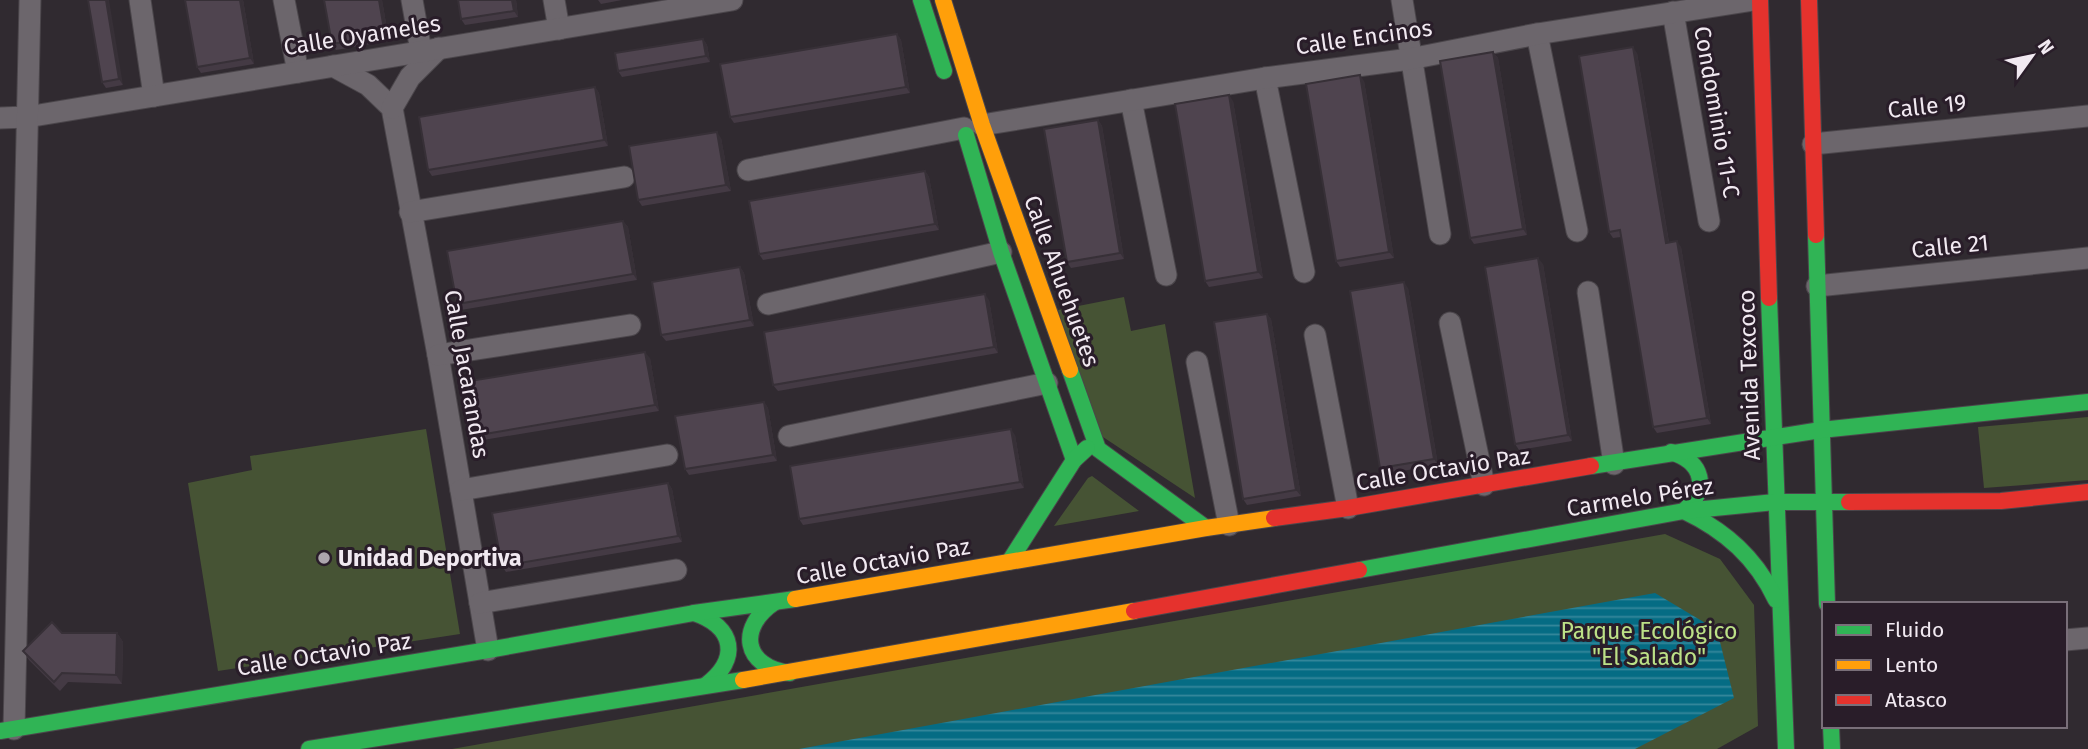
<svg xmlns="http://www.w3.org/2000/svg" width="2088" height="749" font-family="'Fira Sans',sans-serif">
	<defs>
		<pattern id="water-rules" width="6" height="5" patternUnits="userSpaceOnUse" patternTransform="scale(1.75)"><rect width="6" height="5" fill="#056c84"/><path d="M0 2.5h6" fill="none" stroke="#36889c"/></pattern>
	</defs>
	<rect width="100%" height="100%" fill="#302a30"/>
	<!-- green -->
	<g fill="#465334">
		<path d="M1124,297L1131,331L1165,324L1195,498L1100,435L1058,310Z"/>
		<path d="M2088,417V480L1984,488L1978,427Z"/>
		<path d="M426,429L460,634L218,671L188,483L252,470L250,456Z"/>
		<path d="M1092,476L1139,511L1054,526L1088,478Z"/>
		<path d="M1665,534L1720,559L1754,605L1758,726L1717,749H452Z"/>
	</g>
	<!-- water -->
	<path fill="url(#water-rules)" d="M1655,593L1717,630L1734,698L1635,749H799Z"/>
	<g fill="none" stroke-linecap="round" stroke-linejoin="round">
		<!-- street casing -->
		<g stroke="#4b464b" stroke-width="23">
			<g id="street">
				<path d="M140,0L154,96"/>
				<path d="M284,0L298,72"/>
				<path d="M412,0L421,51"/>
				<path d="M554,0L559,29"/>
				<path d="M1402,0L1440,234"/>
				<path d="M1673,12L1709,221"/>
				<path d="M1537,34L1577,231"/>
				<path d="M333,66L368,85L392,108L438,355L488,650"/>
				<path d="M1265,78L1304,272"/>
				<path d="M1131,100L1166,275"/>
				<path d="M392,108L410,77L439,48"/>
				<path d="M0,118L27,117L732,0"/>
				<path d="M982,125L1265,78L1410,59L1537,34L1754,0"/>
				<path d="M1813,144L2088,116"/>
				<path d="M748,170L964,128"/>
				<path d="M410,212L624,177"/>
				<path d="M1817,286L2088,258"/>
				<path d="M1588,292L1614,464"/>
				<path d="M768,304L1001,252"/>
				<path d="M1450,323L1484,485"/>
				<path d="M1315,335L1348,508"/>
				<path d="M438,355L630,325"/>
				<path d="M1197,362L1229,525"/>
				<path d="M789,436L1047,383"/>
				<path d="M461,490L667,455"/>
				<path d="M480,603L676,570"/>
				<path d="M2065,640L2088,638"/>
				<path d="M14,729L30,0"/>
			</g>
		</g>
		<!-- fast casing -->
		<g stroke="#4b464b" stroke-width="18">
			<g id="fast">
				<path d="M921,0L944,71"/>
				<path d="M966,135L1001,252L1074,460"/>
				<path d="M1816,235L1827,604"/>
				<path d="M1769,298L1786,749"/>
				<path d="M1070,370L1098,449L1206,528"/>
				<path d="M1671,452C1703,462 1710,488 1684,511"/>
				<path d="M1591,466L1821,430L2088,402"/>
				<path d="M1684,511C1726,531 1756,558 1776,600"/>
				<path d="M1009,562L1074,460L1087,448"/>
				<path d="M1359,570L1684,511L1775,502H1849"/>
				<path d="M775,602C737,627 743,667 790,673"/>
				<path d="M694,613C735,627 740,659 706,685"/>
				<path d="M1831,726L1832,749"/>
				<path d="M0,731L488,650L694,613L795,599"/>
				<path d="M309,749L743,680"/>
			</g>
		</g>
		<!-- slow casing -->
		<g stroke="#4b464b" stroke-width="18">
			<g id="slow">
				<path d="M943,0L982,125L1070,370"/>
				<path d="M795,599L1206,528L1274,518"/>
				<path d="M743,680L1134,611"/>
			</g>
		</g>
		<!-- jam casing -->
		<g stroke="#4b464b" stroke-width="18">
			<g id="jam">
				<path d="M1760,0L1769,298"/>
				<path d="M1809,0L1816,235"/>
				<path d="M1849,502L2001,501L2088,492"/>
				<path d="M1274,518L1348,508L1591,466"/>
				<path d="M1134,611L1359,570"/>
			</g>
		</g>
		<!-- street -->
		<use href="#street" stroke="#6c666c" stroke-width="21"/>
		<!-- fast -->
		<use href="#fast" stroke="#30b455" stroke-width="16"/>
		<!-- slow -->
		<use href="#slow" stroke="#ff9f0a" stroke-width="16"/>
		<!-- jam -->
		<use href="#jam" stroke="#e5322d" stroke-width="16"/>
	</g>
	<!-- wall -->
	<g fill="#443a44">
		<path d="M88,0L123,85L106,88L102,82Z"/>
		<path d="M243,0L254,64L201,73L197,67Z"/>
		<path d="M382,0L389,41L336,50L332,44Z"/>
		<path d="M516,0L518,17L465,25L461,19Z"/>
		<path d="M598,0H622L601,4Z"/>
		<path d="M897,34L901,40L910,93L734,123L730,117Z"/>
		<path d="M703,39L707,45L710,62L622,77L618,71Z"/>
		<path d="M1493,52L1498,58L1527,235L1474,244L1470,238Z"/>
		<path d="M1637,53L1669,242L1681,247L1711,424L1657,433L1653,427L1621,237L1613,238L1609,232Z"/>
		<path d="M1364,81L1394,258L1340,267L1336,261Z"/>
		<path d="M595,87L599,93L608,146L432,176L428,170Z"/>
		<path d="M1233,101L1263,278L1209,287L1205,281Z"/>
		<path d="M1098,120L1102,126L1124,259L1071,268L1067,262Z"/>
		<path d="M721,138L731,191L642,206L638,200Z"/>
		<path d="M925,171L929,177L939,230L763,260L759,254Z"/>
		<path d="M623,221L628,227L637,280L461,310L457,304Z"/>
		<path d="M1543,264L1572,441L1519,450L1515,444Z"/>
		<path d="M740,267L744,273L754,326L666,341L661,335Z"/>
		<path d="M1408,288L1438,465L1384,474L1380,468Z"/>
		<path d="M989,300L998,353L778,391L773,385Z"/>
		<path d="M1267,314L1271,319L1301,496L1247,505L1243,499Z"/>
		<path d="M650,358L659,411L483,440L479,435Z"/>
		<path d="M764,402L768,408L777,461L689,475L685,469Z"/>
		<path d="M1015,435L1024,488L803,525L799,519Z"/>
		<path d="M668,483L672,489L682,542L506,572L502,566Z"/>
		<path d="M62,633H117L123,642L122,684L68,682L60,691L29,660L23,651Z"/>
	</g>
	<!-- shaded-wall -->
	<g fill="#373037">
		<path d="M106,0H109L123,85L119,79Z"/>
		<path d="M240,0H243L254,64L250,58Z"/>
		<path d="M379,0H382L389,41L385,35Z"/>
		<path d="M512,0H516L518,17L514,11Z"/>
		<path d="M897,34L901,40L910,93L906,87Z"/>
		<path d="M703,39L707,45L710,62L706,56Z"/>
		<path d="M1633,47L1637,53L1670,249L1666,243Z"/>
		<path d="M1493,52L1498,58L1527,235L1523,229Z"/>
		<path d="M1360,75L1364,81L1394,258L1389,252Z"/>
		<path d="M595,87L599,93L608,146L604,140Z"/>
		<path d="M1229,95L1233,101L1263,278L1258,272Z"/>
		<path d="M1098,120L1102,126L1124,259L1120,253Z"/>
		<path d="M717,132L721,138L731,191L726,185Z"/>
		<path d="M925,171L929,177L939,230L935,224Z"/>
		<path d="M623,221L628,227L637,280L633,274Z"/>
		<path d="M1677,241L1681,247L1711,424L1707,418Z"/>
		<path d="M1538,258L1543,264L1572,441L1568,435Z"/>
		<path d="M740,267L744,273L754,326L750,320Z"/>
		<path d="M1404,282L1408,288L1438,465L1434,459Z"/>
		<path d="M985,294L989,300L998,353L994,347Z"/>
		<path d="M1267,314L1271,319L1301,496L1296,490Z"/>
		<path d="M645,352L650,358L659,411L655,405Z"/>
		<path d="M764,402L768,408L777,461L773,455Z"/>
		<path d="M1011,429L1015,435L1024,488L1020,482Z"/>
		<path d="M668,483L672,489L682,542L678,536Z"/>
		<path d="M117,633L123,642L122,684L116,675Z"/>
	</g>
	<!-- building -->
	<g fill="#4f444f" stroke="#373037" stroke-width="2">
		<path d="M88,0H106L119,79L102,82Z"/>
		<path d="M185,0H240L250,58L197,67Z"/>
		<path d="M324,0H379L385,35L332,44Z"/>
		<path d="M458,0H512L514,11L461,19Z"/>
		<path d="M897,34L906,87L730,117L720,64Z"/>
		<path d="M703,39L706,56L618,71L615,53Z"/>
		<path d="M1633,47L1666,243L1677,241L1707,418L1653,427L1620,230L1609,232L1579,56Z"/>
		<path d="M1493,52L1523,229L1470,238L1440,61Z"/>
		<path d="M1360,75L1389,252L1336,261L1306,84Z"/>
		<path d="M595,87L604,140L428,170L419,117Z"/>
		<path d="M1229,95L1258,272L1205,281L1175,104Z"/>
		<path d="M1098,120L1120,253L1067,262L1044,129Z"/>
		<path d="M717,132L726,185L638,200L629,146Z"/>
		<path d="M925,171L935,224L759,254L749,201Z"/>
		<path d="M623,221L633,274L457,304L447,251Z"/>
		<path d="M1538,258L1568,435L1515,444L1485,267Z"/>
		<path d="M740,267L750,320L661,335L652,282Z"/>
		<path d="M1404,282L1434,459L1380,468L1350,291Z"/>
		<path d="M985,294L994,347L773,385L764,332Z"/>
		<path d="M1267,314L1296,490L1243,499L1214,322Z"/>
		<path d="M645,352L655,405L479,435L470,381Z"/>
		<path d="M764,402L773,455L685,469L675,416Z"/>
		<path d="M1011,429L1020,482L799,519L790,466Z"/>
		<path d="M668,483L678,536L502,566L492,513Z"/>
		<path d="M52,622L62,633H117L116,675L62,673L54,682L23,651Z"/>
	</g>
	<!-- markers -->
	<circle fill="#ada6ad" stroke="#291d29" stroke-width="2.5" cx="324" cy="558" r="7"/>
	<g text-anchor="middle" stroke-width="6" stroke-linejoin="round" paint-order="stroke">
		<!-- street labels -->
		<g font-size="23" fill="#f1e9f1" stroke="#291d29">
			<text transform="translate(362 35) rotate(-9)" y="8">Calle Oyameles</text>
			<text transform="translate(1364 37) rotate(-8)" y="8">Calle Encinos</text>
			<text transform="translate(1927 106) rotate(-6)" y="8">Calle 19</text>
			<text transform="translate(1717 112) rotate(80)" y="8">Condominio 11-C</text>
			<text transform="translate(1950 246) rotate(-6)" y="8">Calle 21</text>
			<text transform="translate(1062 281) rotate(70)" y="8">Calle Ahuehuetes</text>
			<text transform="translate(467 374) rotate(80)" y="8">Calle Jacarandas</text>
			<text transform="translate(1749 375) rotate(-92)" y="8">Avenida Texcoco</text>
			<text transform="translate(1443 469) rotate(-9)" y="8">Calle Octavio Paz</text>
			<text transform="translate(1640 497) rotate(-9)" y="8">Carmelo Pérez</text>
			<text transform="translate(883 561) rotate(-10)" y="8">Calle Octavio Paz</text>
			<text transform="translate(324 654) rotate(-9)" y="8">Calle Octavio Paz</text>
		</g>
		<!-- poi labels -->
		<g font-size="23" font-weight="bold" fill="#f1e9f1" stroke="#291d29" text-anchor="start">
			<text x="338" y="566">Unidad Deportiva</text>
		</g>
		<!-- park labels -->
		<g font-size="23" fill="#bce187" stroke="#291d29">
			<text x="1649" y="639">Parque Ecológico<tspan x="1649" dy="26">"El Salado"</tspan></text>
		</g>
	</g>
	<!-- legend -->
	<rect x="1822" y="602" width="245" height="126" fill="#291d29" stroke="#796f79" stroke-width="2"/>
	<rect x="1836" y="625" width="35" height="10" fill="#30b455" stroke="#796f79" stroke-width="2"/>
	<text x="1885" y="637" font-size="21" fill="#f1e9f1">Fluido</text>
	<rect x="1836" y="660" width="35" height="10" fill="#ff9f0a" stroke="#796f79" stroke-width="2"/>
	<text x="1885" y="672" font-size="21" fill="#f1e9f1">Lento</text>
	<rect x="1836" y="695" width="35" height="10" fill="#e5322d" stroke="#796f79" stroke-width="2"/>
	<text x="1885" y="707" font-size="21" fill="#f1e9f1">Atasco</text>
	<!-- north arrow -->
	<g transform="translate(2032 56) rotate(57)" stroke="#291d29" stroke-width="5" paint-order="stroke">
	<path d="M0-5L12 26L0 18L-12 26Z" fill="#f1e9f1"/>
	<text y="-10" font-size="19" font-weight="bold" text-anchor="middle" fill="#f1e9f1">N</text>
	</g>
</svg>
